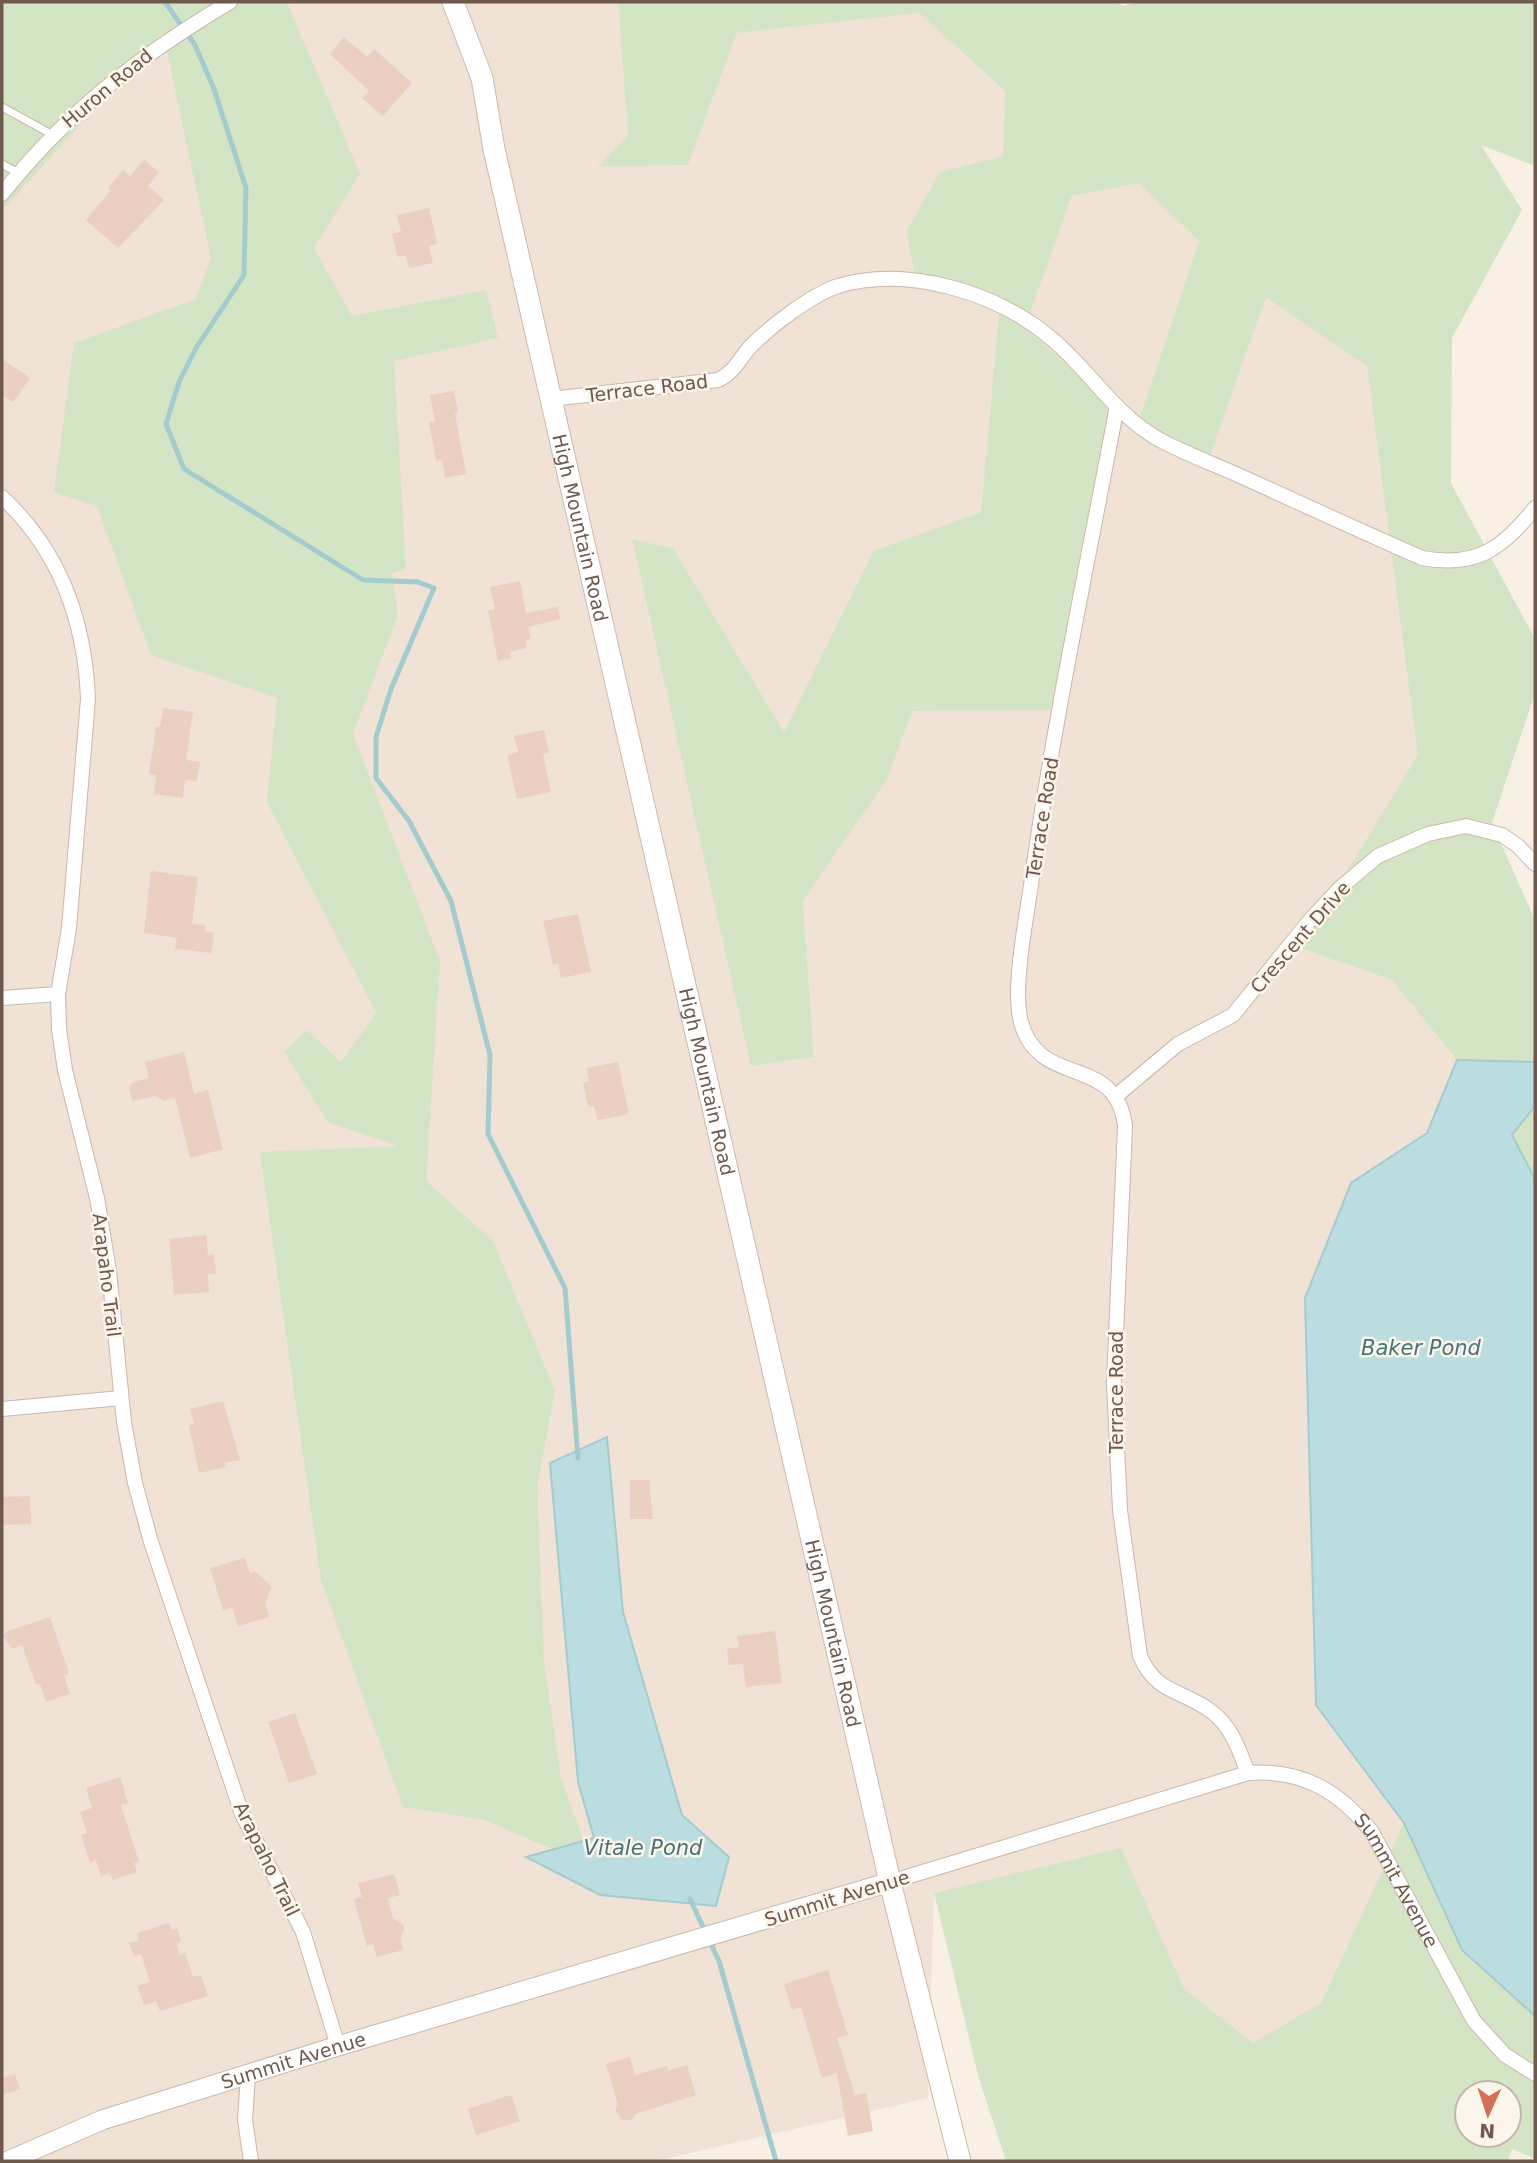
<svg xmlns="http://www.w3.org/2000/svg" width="1537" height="2163" font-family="'DejaVu Sans',sans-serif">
	<rect width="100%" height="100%" fill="#f9f0e5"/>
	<!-- residential -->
	<path fill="#f0e2d4" d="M2,2H618L628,136L598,167L688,165L737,33L919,13L1005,91L1003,156L940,172L999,312L981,512L873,551L784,732L673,548L632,539L752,1066L814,1057L803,901L888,778L912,711L1057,710L1025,327L1072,196L1139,182L1199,241L1135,431L1209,457L1266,296L1367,365L1419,755L1300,948L1392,980L1457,1060L1427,1133L1351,1183L1316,1705L1404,1823L1321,2003L1232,2068L934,1893L928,2098L656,2161H2Z"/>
	<!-- green -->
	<g fill="#d4e5c5" fill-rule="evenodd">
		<path d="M2,2H287L360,174L314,248L352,316L486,290L498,338L394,361L406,569L392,573L398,615L353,734L440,961L426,1181L493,1241L555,1391L537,1486L544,1662L561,1778L593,1867L485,1820L403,1807L321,1580L260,1152L399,1146L328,1122L284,1052L307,1030L341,1062L376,1013L267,802L277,698L151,655L97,506L54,492L74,343L196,299L211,258L163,33L2,211Z"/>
		<path d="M618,2H1116L1124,6L1135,2H1535V166L1481,145L1522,210L1452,338L1451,483L1535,639V693L1492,823L1535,920V1062L1457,1060L1392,980L1300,948L1418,755L1367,366L1266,297L1209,458L1135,431L1199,241L1139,183L1072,196L1025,327L1109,404L1057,710L912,711L888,778L803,901L814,1057L751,1066L632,539L673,548L784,732L873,551L981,512L999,312L915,276L906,232L940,172L1003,156L1005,91L919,13L737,33L688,165L597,167L628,136Z"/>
		<path d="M1535,1106V1179L1512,1135Z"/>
		<path d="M1404,1823L1462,1950L1535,2016V2159L1512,2149L1508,2161H1006L979,2079L934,1893L1121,1848L1184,1989L1253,2043L1321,2003ZM1467,2093H1509V2135H1467Z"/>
	</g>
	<!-- water -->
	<g fill="#bcdde0" stroke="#a4ccd0" stroke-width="2">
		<path d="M1457,1060L1535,1062V1106L1512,1135L1535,1179V2016L1462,1950L1404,1823L1316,1705L1305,1298L1351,1183L1427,1133Z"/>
		<path d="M607,1437L623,1612L682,1815L729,1857L716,1906L600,1895L526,1857L594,1838L578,1782L550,1463Z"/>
	</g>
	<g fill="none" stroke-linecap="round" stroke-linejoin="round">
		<!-- stream -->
		<g stroke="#a4ccd0" stroke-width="5">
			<path d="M165,2L195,45L214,89L246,188L244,275L196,348L179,382L166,424L184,469L363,580L418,582L434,588L391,689L376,737V778L409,821L451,901L490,1055L488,1134L565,1288L578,1458"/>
			<path d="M690,1899L705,1931"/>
			<path d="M709,1940L719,1961L776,2161"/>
		</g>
	</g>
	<!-- building -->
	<g fill="#ebcfc0">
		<path d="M344,37L367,57L374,49L412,83L383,116L362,98L369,91L330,54Z"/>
		<path d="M144,160L159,172L148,186L164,200L118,248L86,220L111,190L108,188L123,170L130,176Z"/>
		<path d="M429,208L437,244L429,246L433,263L409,268L406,255L398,257L392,234L401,232L397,215Z"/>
		<path d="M2,359L30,378L13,402L2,395Z"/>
		<path d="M454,391L458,412L455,413L466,474L445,478L442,460L436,461L429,422L435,421L430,395Z"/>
		<path d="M520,581L526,613L558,607L560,619L528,627L531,639L526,640L527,648L510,652L511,658L498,661L488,611L495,609L490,587Z"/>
		<path d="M163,708L193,712L186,760L200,762L197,781L185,780L183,798L154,794L156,775L149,774L156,726L160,727Z"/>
		<path d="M544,730L549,752L543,754L551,792L517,799L507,755L518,752L514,736Z"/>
		<path d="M151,871L198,877L192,924L205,925V931L214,933L211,953L175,949L177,938L144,933Z"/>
		<path d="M578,914L591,972L561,978L558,963L553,965L543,921Z"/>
		<path d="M184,1052L194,1094L208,1090L223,1149L190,1158L175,1098L164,1101L155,1096L132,1101L129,1087L133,1082L149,1078L145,1062Z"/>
		<path d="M618,1062L629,1114L598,1120L594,1106L588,1107L583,1083L589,1081L587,1068Z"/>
		<path d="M206,1235L208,1255L214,1254L216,1274H208L209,1292L174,1295L169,1239Z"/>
		<path d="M223,1401L240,1460L225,1463L226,1467L199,1473L189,1425L194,1424L190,1409Z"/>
		<path d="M630,1480H649L653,1519H630Z"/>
		<path d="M30,1496L31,1524L2,1525V1497Z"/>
		<path d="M245,1558L250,1573L256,1572L272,1587L265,1603L269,1617L238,1626L232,1608L223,1610L210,1568Z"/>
		<path d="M50,1617L69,1673L64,1675L70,1694L46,1702L40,1684L36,1685L22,1645L12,1649L3,1636L8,1631Z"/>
		<path d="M775,1631L782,1683L746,1687L743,1664L729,1665L727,1649L739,1647L737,1636Z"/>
		<path d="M295,1713L317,1774L289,1783L268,1722Z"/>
		<path d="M120,1777L128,1803L121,1805L139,1862L134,1863L137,1872L113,1880L110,1873L101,1876L96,1860L90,1862L81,1835L87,1833L80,1812L92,1808L86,1788Z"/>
		<path d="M394,1874L400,1895L388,1898L393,1918L404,1925V1931L400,1938L403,1950L377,1957L373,1944L367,1946L354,1899L362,1897L358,1883Z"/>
		<path d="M169,1923L172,1930L177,1928L181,1941L176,1943L180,1955L185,1953L193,1977L201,1975L208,1996L160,2011L156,2001L144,2005L137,1986L150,1982L141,1954L134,1956L129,1943L139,1940L137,1933Z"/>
		<path d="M828,1970L848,2035L837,2038L855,2095L866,2093L873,2131L848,2136L837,2073L822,2078L801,2007L792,2010L784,1984Z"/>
		<path d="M630,2057L635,2075L667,2066L668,2071L687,2065L696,2095L635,2114L633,2119L623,2121L615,2110L618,2105L606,2064Z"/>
		<path d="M15,2074L20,2089L2,2095V2078Z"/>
		<path d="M511,2095L520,2121L476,2135L468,2109Z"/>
	</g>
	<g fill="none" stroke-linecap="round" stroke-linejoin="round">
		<!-- service casing -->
		<g stroke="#c9b8ad" stroke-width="9">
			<g id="service">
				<path d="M2,107L53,135"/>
				<path d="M2,164L18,173"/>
			</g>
		</g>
		<!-- minor casing -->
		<g stroke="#c9b8ad" stroke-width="16">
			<g id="minor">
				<path d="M2,194C68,111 139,56 230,2"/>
				<path d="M551,399L718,380C735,372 739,359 751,346C771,326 811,295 838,286C907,265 999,293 1052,339C1090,371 1116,416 1160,440C1188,455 1219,466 1247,479C1306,506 1363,532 1422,558C1477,568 1501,549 1535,508"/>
				<path d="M1117,406C1087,566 1053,725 1031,885C1026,920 1012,990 1021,1022C1039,1090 1116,1052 1125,1126L1114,1382L1120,1510L1140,1656C1157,1695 1182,1689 1212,1712C1232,1727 1239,1750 1248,1773"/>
				<path d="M2,497C60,551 85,621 88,699L69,928L58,994L59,1029L65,1070L97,1198L109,1271L124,1422L135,1483L151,1542L242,1814L303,1932L338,2046"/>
				<path d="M2,998L58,994"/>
				<path d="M1116,1096L1178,1044L1233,1015L1311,919L1340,888L1378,856L1428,834L1466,826L1502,835L1518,846L1535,864"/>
				<path d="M2,1409L121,1398"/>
				<path id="s1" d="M890,1882L1248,1773C1302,1769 1339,1791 1372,1832L1474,2021L1505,2055L1535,2074"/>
				<path d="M248,2075L245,2120L251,2161"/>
			</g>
		</g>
		<!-- tertiary casing -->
		<g stroke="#c9b8ad" stroke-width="21">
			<g id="tertiary">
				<path id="s2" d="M8,2161L102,2120L338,2046L890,1882"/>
			</g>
		</g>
		<!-- secondary casing -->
		<g stroke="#cdbaae" stroke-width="23">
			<g id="secondary">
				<path id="s3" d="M453,2L482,78L494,149L551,399L890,1882L960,2161"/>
			</g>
		</g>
		<!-- service -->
		<use href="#service" stroke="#fff" stroke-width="7"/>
		<!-- minor -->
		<use href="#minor" stroke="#fff" stroke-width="14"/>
		<!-- tertiary -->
		<use href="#tertiary" stroke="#fff" stroke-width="19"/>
		<!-- secondary -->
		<use href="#secondary" stroke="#fff" stroke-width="21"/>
	</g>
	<g text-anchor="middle" stroke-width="5" stroke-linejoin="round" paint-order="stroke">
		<!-- street labels -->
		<g font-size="19" fill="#6f584d" stroke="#fcf5eb">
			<text transform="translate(107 88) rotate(-40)" y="7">Huron Road</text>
			<text transform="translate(647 388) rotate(-7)" y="7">Terrace Road</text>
			<text dy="7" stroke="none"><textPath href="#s3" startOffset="542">High Mountain Road</textPath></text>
			<text transform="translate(1042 818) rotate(-81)" y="7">Terrace Road</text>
			<text transform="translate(1300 937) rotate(-49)" y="7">Crescent Drive</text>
			<text dy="7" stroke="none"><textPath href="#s3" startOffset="1110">High Mountain Road</textPath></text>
			<text transform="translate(107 1275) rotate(83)" y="7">Arapaho Trail</text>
			<text transform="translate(1116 1392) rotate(-90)" y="7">Terrace Road</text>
			<text dy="7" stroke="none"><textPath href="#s3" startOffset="1676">High Mountain Road</textPath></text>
			<text transform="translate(267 1859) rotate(64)" y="7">Arapaho Trail</text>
			<text dy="7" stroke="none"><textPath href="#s1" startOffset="572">Summit Avenue</textPath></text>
			<text transform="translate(837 1898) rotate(-17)" y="7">Summit Avenue</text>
			<text dy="7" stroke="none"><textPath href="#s2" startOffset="303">Summit Avenue</textPath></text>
		</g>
		<!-- water labels -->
		<g font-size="21" font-style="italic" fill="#477379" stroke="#fcf5eb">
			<text x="1421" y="1355">Baker Pond</text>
			<text x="643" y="1855">Vitale Pond</text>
		</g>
	</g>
	<!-- border -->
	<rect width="1537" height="2163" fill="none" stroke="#6f584d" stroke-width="7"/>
	<!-- north arrow -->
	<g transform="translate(1488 2114) rotate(183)"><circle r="33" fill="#fcf5eb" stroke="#c4b6ac" stroke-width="2"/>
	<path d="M0-5L12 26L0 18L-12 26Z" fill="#d46e59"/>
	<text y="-10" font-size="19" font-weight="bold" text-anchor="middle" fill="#6f584d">N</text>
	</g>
</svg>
